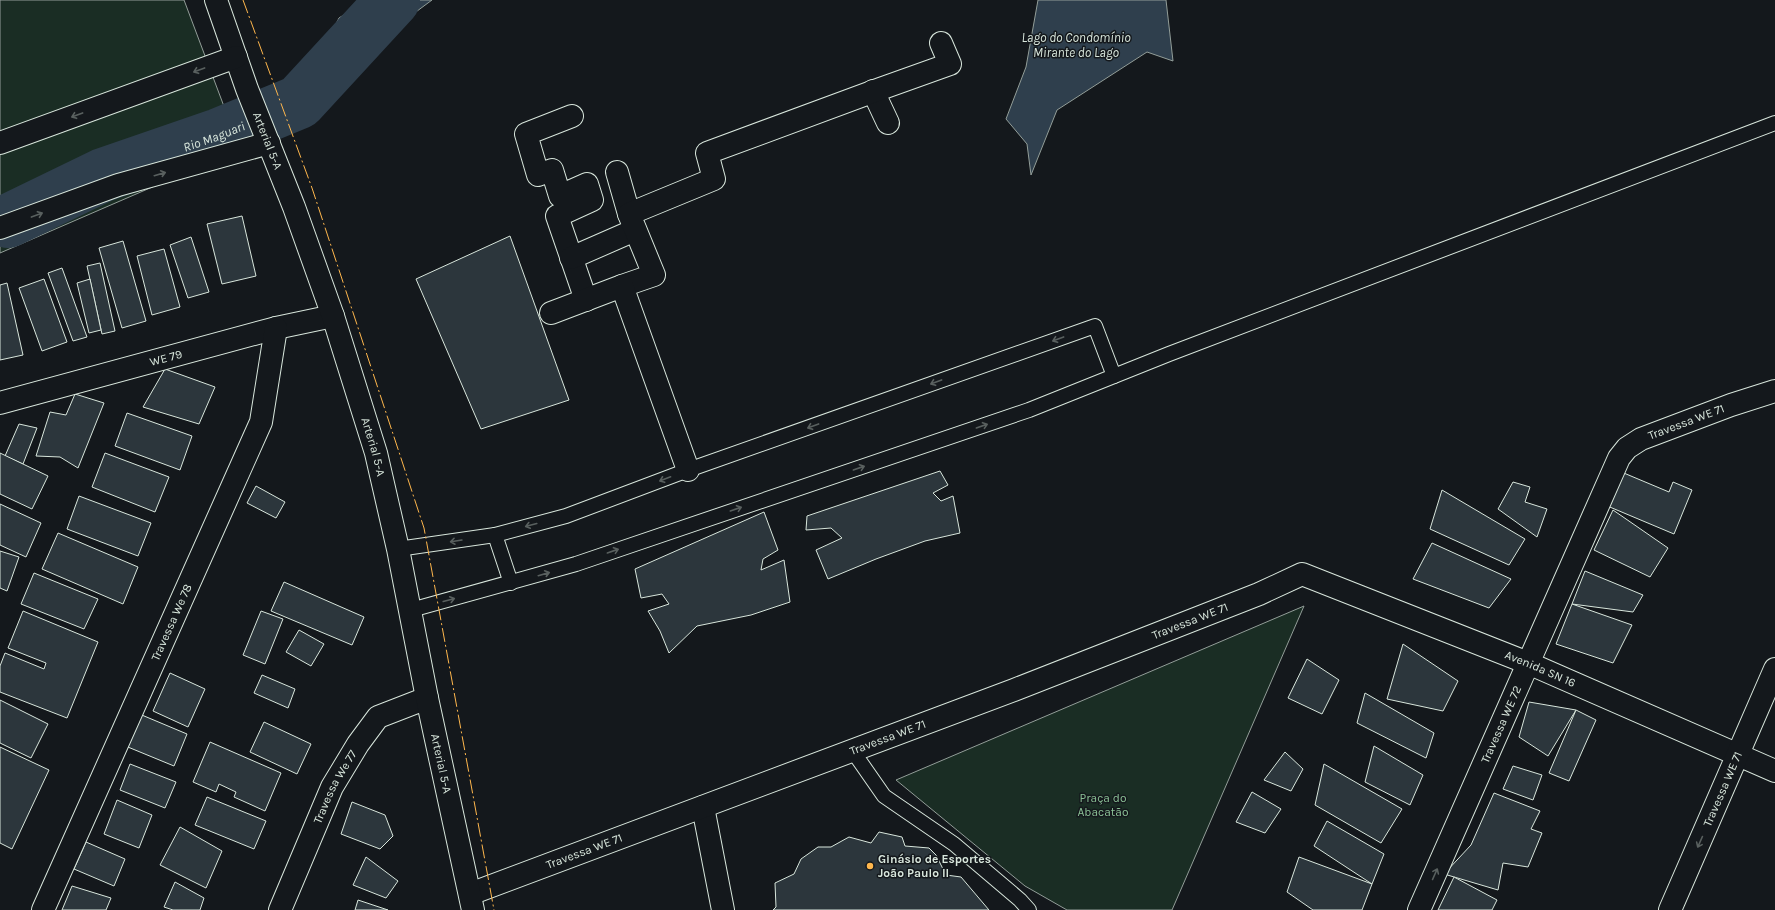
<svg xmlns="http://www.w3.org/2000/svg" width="1775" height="910" font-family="Karla,sans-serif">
	<rect width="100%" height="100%" fill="#14181c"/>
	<!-- green -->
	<g fill="#1a2d24" stroke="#939e99">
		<path d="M0,0H184L240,149L0,253Z"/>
		<path d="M1304,606L1172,910H1067L1025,886L896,780Z"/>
	</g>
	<!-- water -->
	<g fill="#2f3f4d" stroke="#939e99">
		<path d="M367,0H432L355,57L331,68L324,48L339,18Z"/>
		<path d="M1038,0H1166L1173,61L1147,52L1057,110L1031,175L1027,144L1006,119L1026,67Z"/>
	</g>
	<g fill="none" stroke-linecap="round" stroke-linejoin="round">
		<!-- river -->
		<path stroke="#2f3f4d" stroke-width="54" id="s1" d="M8,221L103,175L219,135L299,102L393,0"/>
	</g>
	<!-- building -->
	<g fill="#2c363c" stroke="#d8e6dc">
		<path d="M242,216L256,276L222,284L207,224Z"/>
		<path d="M510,236L569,400L481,429L416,279Z"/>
		<path d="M191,237L209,292L188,298L170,245Z"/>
		<path d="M123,241L146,321L122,328L99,248Z"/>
		<path d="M164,249L180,307L152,315L137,256Z"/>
		<path d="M100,263L115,331L102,334L87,266Z"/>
		<path d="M62,268L87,337L73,341L48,273Z"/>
		<path d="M44,279L67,342L42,351L19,288Z"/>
		<path d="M90,279L101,330L89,333L77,283Z"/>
		<path d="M7,283L23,355L0,360V285Z"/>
		<path d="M165,369L215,387L199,424L143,407Z"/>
		<path d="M75,394L104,403L78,468L60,457L36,456L50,412L66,415Z"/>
		<path d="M127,413L192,436L180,470L115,446Z"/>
		<path d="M19,424L37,428L23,464L5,456Z"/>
		<path d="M0,453L48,476L32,509L0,494Z"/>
		<path d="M105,453L169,477L155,512L92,487Z"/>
		<path d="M940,471L948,485L933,493L941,501L953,496L960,533L925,541L876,559L828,579L816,550L842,538L831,528L806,530L807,516Z"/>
		<path d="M1619,471L1669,492L1673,482L1692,490L1674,534L1605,505Z"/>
		<path d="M1513,482L1530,487L1525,502L1547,509L1537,537L1498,509Z"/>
		<path d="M256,486L285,502L276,518L247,503Z"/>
		<path d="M1442,490L1525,539L1509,565L1430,529Z"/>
		<path d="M79,496L151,523L138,556L67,529Z"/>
		<path d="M0,504L41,523L26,557L0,545Z"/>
		<path d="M1613,510L1668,548L1650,577L1594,550Z"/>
		<path d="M764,512L778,550L763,559L761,570L784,560L790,602L751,615L697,626L669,653L660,631L648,611L669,604L662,594L641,598L635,569Z"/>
		<path d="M58,533L138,567L123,604L42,569Z"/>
		<path d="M1432,543L1511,579L1489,608L1413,579Z"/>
		<path d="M0,551L19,557L7,591L0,588Z"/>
		<path d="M1585,571L1643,595L1633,612L1572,604Z"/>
		<path d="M34,573L98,599L84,629L21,604Z"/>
		<path d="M284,582L364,617L352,645L271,611Z"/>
		<path d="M1572,604L1632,625L1613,663L1556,644Z"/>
		<path d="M23,611L98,642L67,718L0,692V666L5,653L44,669L46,663L8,648Z"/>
		<path d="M261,611L283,619L265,664L243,655Z"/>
		<path d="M299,630L324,644L311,666L286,652Z"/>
		<path d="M1403,644L1458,681L1443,711L1387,699Z"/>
		<path d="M1307,659L1339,680L1322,714L1288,698Z"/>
		<path d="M170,673L205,689L188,727L153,711Z"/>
		<path d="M262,675L295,689L288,708L254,693Z"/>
		<path d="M1365,693L1434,733L1426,758L1357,723Z"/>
		<path d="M0,700L48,724L31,758L0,743Z"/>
		<path d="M1529,702L1576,710L1548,756L1519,737Z"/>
		<path d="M1576,710L1596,720L1569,781L1549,773Z"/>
		<path d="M137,713L187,734L174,766L123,745Z"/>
		<path d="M264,722L311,744L297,774L250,752Z"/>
		<path d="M210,742L281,773L265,811L234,797L236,792L219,784L216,792L193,782Z"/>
		<path d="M1374,746L1423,775L1410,805L1365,782Z"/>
		<path d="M0,747L49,770L12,849L0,843Z"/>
		<path d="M1285,752L1303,769L1291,791L1264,780Z"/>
		<path d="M130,764L176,782L165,808L120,790Z"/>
		<path d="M1324,764L1402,809L1381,843L1315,805Z"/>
		<path d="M1513,766L1542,775L1533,800L1503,789Z"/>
		<path d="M1252,792L1281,809L1265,833L1236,822Z"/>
		<path d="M1494,793L1540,811L1531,829L1542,833L1528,867L1503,863L1498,890L1444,874L1471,845Z"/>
		<path d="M207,797L266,821L254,849L195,825Z"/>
		<path d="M117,800L152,815L139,848L104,834Z"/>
		<path d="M352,802L385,815L393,836L380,849L341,834Z"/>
		<path d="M1327,821L1384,854L1372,884L1314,846Z"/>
		<path d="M180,827L222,851L206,888L160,865Z"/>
		<path d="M879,832L902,837L905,846L929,848L936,855L946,875L961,877L989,910H773L776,907L775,883L794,874L801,859L818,847H831L849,837L871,843Z"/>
		<path d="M86,842L125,859L114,886L74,869Z"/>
		<path d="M366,857L398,881L386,898L353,885Z"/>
		<path d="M1299,857L1372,884L1362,910H1313L1287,892Z"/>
		<path d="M1454,877L1497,900L1492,910H1438Z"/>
		<path d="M175,882L204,898L200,910H173L164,907Z"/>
		<path d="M72,886L111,898L106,910H62Z"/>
		<path d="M358,900L388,910H355Z"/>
	</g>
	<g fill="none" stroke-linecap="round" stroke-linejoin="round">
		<!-- service casing -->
		<g stroke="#d8e6dc" stroke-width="16">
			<g id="service">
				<path d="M495,535L511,583"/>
				<path d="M398,549L495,535L566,516L688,470L1095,326L1114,376"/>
				<path d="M411,610L576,564L1029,410L1169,354L1775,123"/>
				<path d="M852,750L884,796L954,844L1020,900L1029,910"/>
			</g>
		</g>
		<!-- minor casing -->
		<g stroke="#d8e6dc" stroke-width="24">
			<g id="minor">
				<path d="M873,91L888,123"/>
				<path d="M572,116L526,134L538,175L552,170L560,196L587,184L592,200L557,216L586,300"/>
				<path d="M617,172L629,214"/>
				<path d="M571,258L635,230"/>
				<path d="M622,286L654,275L629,214L714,179L707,153L880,89L950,64L941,43"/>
				<path d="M551,313L622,286L688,470"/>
				<path id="s2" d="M0,403L276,328L333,316"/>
				<path d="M703,807L723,910"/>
				<path id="s3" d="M470,894L1014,690L1259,594L1302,574L1528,663L1775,771"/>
				<path id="s4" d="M43,910L261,422L276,328"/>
				<path id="s5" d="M280,910L332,787L358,744L378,717L427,698"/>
				<path id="s6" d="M1419,910L1619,458L1627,448L1641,439L1731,405L1775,391"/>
				<path id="s7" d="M1670,910L1775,669"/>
			</g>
		</g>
		<!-- secondary casing -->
		<g stroke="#d8e6dc" stroke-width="24">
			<g id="secondary">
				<path id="s8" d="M216,0L247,89L294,207L333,316L376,453L398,549L427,698L473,910"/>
				<path d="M0,143L236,57"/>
				<path d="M0,228L118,185L269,143"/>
			</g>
		</g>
		<!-- service -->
		<use href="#service" stroke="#14181c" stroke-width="14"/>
		<!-- minor -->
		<use href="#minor" stroke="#14181c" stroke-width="22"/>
		<!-- secondary -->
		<use href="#secondary" stroke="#14181c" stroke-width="22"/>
		<!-- power -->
		<path stroke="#ffb74d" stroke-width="1" stroke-dasharray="14 3 2 3" stroke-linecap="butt" d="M243,0L312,188L424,528L494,910"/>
	</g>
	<!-- one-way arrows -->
	<defs><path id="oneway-shaft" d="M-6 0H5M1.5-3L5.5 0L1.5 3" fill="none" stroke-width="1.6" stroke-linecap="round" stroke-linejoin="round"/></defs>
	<g stroke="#59605f">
		<use href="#oneway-shaft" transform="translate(199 70) rotate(160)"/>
		<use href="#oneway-shaft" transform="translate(77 115) rotate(160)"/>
		<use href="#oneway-shaft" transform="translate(160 174) rotate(-16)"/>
		<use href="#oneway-shaft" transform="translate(37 215) rotate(-20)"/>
		<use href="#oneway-shaft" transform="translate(1058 339) rotate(160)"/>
		<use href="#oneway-shaft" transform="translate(936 382) rotate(160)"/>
		<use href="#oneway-shaft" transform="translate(813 426) rotate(160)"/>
		<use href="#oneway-shaft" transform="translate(982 426) rotate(-19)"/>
		<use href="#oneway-shaft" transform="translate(859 468) rotate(-19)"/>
		<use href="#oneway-shaft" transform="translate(665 479) rotate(159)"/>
		<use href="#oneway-shaft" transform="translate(736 509) rotate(-19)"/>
		<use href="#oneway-shaft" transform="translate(531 525) rotate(165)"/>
		<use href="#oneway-shaft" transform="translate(456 541) rotate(171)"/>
		<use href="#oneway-shaft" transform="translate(613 551) rotate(-19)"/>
		<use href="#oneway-shaft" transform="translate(544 574) rotate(-16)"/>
		<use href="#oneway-shaft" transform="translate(449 600) rotate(-15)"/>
		<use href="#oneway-shaft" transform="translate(1700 842) rotate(114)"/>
		<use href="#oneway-shaft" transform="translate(1435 874) rotate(-66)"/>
	</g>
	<!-- markers -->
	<circle fill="#ffb74d" stroke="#14181c" stroke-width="1.5" cx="870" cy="866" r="4"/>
	<g text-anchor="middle" stroke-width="3" stroke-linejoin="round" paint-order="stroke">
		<!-- street labels -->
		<g font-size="12" fill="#d8e6dc" stroke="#14181c">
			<text dy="4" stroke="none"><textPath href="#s8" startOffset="150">Arterial 5-A</textPath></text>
			<text dy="4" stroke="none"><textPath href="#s2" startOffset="172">WE 79</textPath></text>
			<text dy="4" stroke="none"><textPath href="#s6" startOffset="572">Travessa WE 71</textPath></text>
			<text dy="4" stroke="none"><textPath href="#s8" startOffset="474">Arterial 5-A</textPath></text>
			<text dy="4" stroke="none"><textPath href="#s3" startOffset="770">Travessa WE 71</textPath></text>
			<text dy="4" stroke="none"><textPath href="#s4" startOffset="315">Travessa We 78</textPath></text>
			<text dy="4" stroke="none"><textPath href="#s3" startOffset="1148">Avenida SN 16</textPath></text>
			<text dy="4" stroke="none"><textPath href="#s6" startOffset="203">Travessa WE 72</textPath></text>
			<text dy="4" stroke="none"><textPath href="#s3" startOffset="446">Travessa WE 71</textPath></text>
			<text dy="4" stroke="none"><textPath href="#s8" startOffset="798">Arterial 5-A</textPath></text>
			<text dy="4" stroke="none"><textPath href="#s5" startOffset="135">Travessa We 77</textPath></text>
			<text dy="4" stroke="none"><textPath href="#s7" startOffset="132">Travessa WE 71</textPath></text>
			<text dy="4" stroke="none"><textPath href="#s3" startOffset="122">Travessa WE 71</textPath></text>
		</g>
		<!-- park labels -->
		<g font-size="12" fill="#8ac095" stroke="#14181c">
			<text x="1103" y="802">Praça do<tspan x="1103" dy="14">Abacatão</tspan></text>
		</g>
		<!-- poi labels -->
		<g font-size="12" font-weight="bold" fill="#d8e6dc" stroke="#14181c" text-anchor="start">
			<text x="878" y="863">Ginásio de Esportes<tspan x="878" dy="14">João Paulo II</tspan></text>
		</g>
		<!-- water labels -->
		<g font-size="13" font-style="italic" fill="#d8e6dc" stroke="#14181c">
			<text x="1076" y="42">Lago do Condomínio<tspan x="1076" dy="15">Mirante do Lago</tspan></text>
			<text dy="5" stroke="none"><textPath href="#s1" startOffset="223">Rio Maguari</textPath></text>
		</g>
	</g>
</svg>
